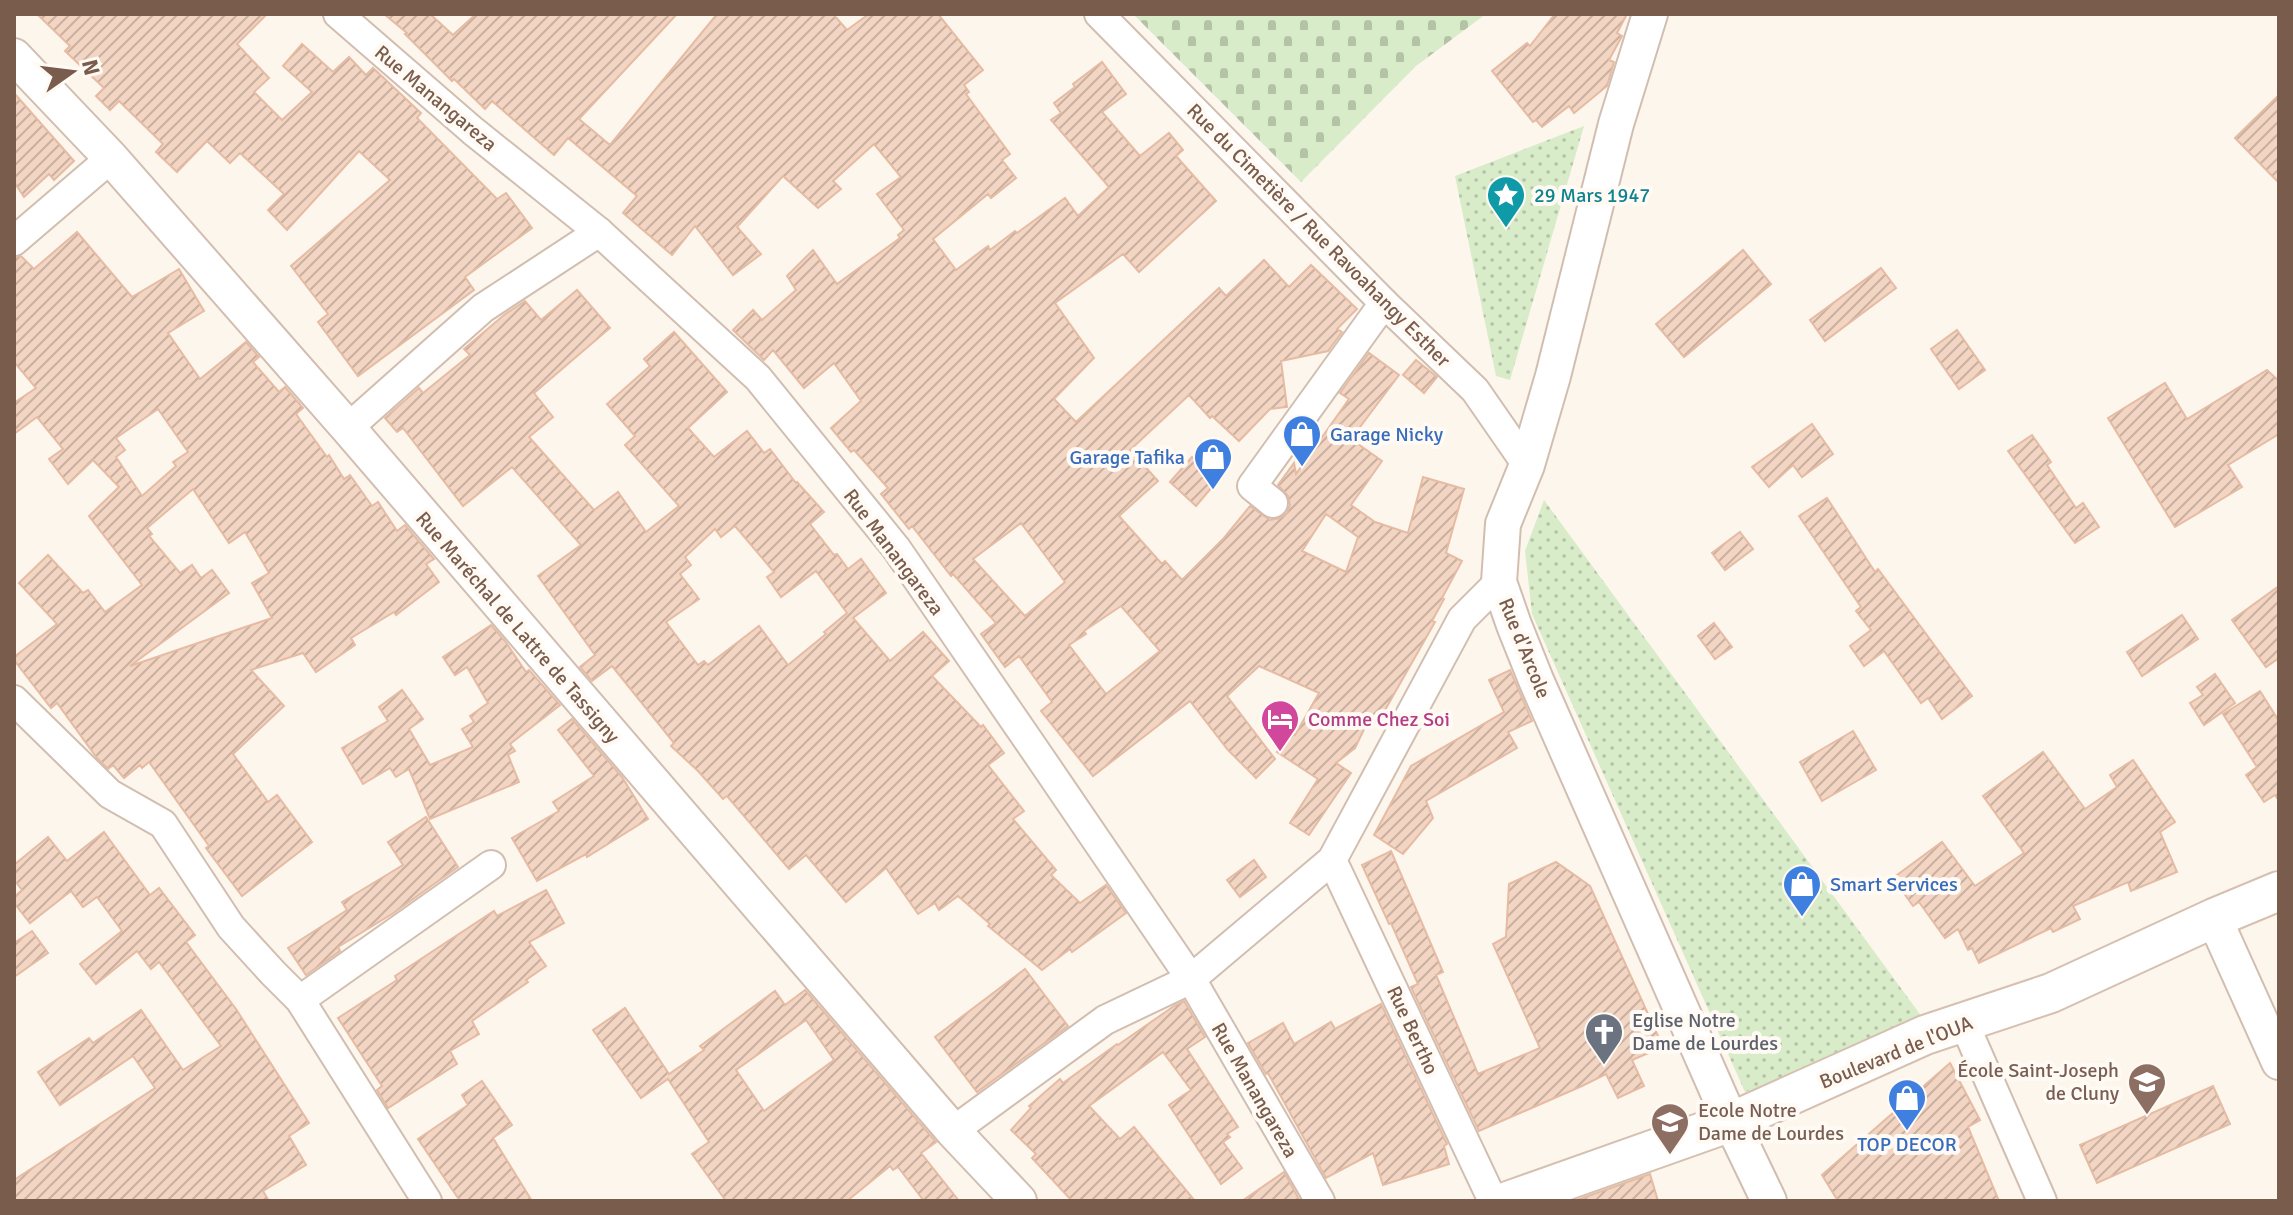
<svg xmlns="http://www.w3.org/2000/svg" width="2293" height="1215" font-family="Signika,sans-serif">
	<defs>
		<pattern id="grass-dots" width="8" height="8" patternUnits="userSpaceOnUse" patternTransform="scale(2)"><rect width="8" height="8" fill="#d8ecc9"/><path d="M2 2h.1M6 6h.1" fill="none" stroke="#b4c2a5" stroke-width="1.8" stroke-linecap="round"/></pattern>
		<pattern id="cemetery-stones" width="16" height="16" patternUnits="userSpaceOnUse" patternTransform="scale(2)"><rect width="16" height="16" fill="#d8ecc9"/><path d="M2 7V4a2 2 0 0 1 4 0v3zM10 15v-3a2 2 0 0 1 4 0v3z" fill="#b4c2a5"/></pattern>
		<pattern id="building-hatch" width="6" height="6" patternUnits="userSpaceOnUse" patternTransform="scale(2)"><rect width="6" height="6" fill="#f3d5c3"/><path d="M-1 1l2-2M0 6l6-6M5 7l2-2" fill="none" stroke="#cab0a1"/></pattern>
	</defs>
	<rect width="100%" height="100%" fill="#fdf6ec"/>
	<!-- grass -->
	<g fill="url(#grass-dots)">
		<path d="M1584,126L1510,380L1496,376L1455,176Z"/>
		<path d="M1544,500L1933,1032L1745,1092L1532,614L1525,551Z"/>
	</g>
	<!-- cemetery -->
	<path fill="url(#cemetery-stones)" d="M1133,14H1486L1416,66L1301,182Z"/>
	<!-- building -->
	<g fill="url(#building-hatch)" stroke="#e6bba3" stroke-width="2" fill-rule="evenodd">
		<path d="M37,14H267L237,44L269,78L254,92L282,120L312,92L283,66L302,44L333,72L349,57L366,75L373,68L421,113L417,118L497,199L506,193L532,228L465,277L474,290L358,376L318,322L328,314L291,266L390,180L359,151L287,230L268,210L284,194L240,153L230,163L207,141L177,172L156,152L163,144L119,101L110,110L96,96L104,88L65,51L70,46Z"/>
		<path d="M384,14H430L453,35L476,14H677L579,119L610,145L717,14H833L847,30L869,14H938L983,70L964,85L969,92L966,94L1010,154L1002,160L1016,178L991,198L988,194L933,239L956,270L988,246L990,250L1015,231L1017,233L1065,198L1078,216L1109,187L1051,120L1061,113L1054,103L1075,87L1073,84L1102,62L1126,94L1102,112L1140,156L1169,133L1183,150L1176,156L1216,201L1139,272L1123,254L1055,303L1094,358L1054,399L1076,422L1219,288L1226,296L1264,260L1289,287L1311,265L1357,309L1337,329L1342,332L1328,351L1281,361L1287,407L1270,409L1239,441L1212,416L1210,418L1189,395L1130,450L1158,481L1119,516L1162,564L1165,561L1182,580L1224,538L1250,506L1270,520L1280,518L1287,513L1290,505L1288,496L1278,485L1294,463L1296,474L1349,399L1340,393L1369,353L1399,375L1351,439L1382,461L1351,505L1375,522L1408,533L1423,477L1464,489L1446,553L1462,561L1442,598L1444,599L1432,621L1435,622L1377,724L1369,719L1355,748L1336,763L1351,773L1309,835L1290,823L1318,779L1277,752L1291,732L1295,735L1319,693L1259,666L1227,696L1275,759L1256,778L1228,750L1190,701L1093,776L1041,711L1052,702L1019,656L1005,667L981,634L996,623L953,574L951,576L912,526L909,529L881,494L888,488L854,450L851,452L831,428L861,401L834,363L804,388L773,350L764,360L733,330L753,310L762,320L796,290L787,276L813,250L837,284L900,238L898,235L904,230L877,194L901,177L874,144L833,181L841,189L818,208L783,176L737,227L761,254L733,275L695,226L672,255L623,213L637,196L568,138L554,155L492,101L485,109L454,79L452,81L405,34L407,33ZM1326,514L1358,537L1346,572L1302,551ZM1021,523L1065,582L1025,616L973,559ZM1121,606L1160,651L1106,694L1069,645L1086,634L1084,631Z"/>
		<path d="M1555,14H1627L1617,33L1622,36L1609,60L1614,62L1607,86L1574,113L1569,106L1542,127L1536,120L1533,122L1492,71L1527,43L1530,46Z"/>
		<path d="M14,93L74,161L54,180L49,174L24,197L14,182Z"/>
		<path d="M2279,95V183L2235,138Z"/>
		<path d="M77,232L132,297L179,269L204,311L168,333L200,379L246,342L259,357L253,362L279,392L285,387L303,408L296,414L327,457L329,455L344,479L350,475L372,506L378,502L397,531L405,525L434,559L426,564L439,582L396,615L394,612L351,638L355,645L316,672L303,653L251,670L284,706L233,754L268,802L277,795L312,842L242,896L206,848L209,846L149,762L142,768L140,765L124,778L113,765L108,769L97,758L57,703L51,708L14,660V657L57,624L19,583L48,555L83,593L88,590L105,612L142,585L89,516L119,487L93,460L68,484L49,459L63,449L37,417L14,434V403L36,388L14,362V258L21,256L34,269ZM158,409L188,452L173,462L176,466L142,496L116,457L125,450L116,438ZM193,489L229,543L245,532L269,573L252,583L272,618L130,666L229,593L212,570L201,578L192,565L180,573L149,536L152,534L147,528Z"/>
		<path d="M1743,250L1771,284L1684,357L1656,324Z"/>
		<path d="M1881,268L1896,288L1825,341L1810,320Z"/>
		<path d="M577,290L610,328L534,393L553,417L529,437L594,510L618,492L646,532L679,506L625,445L635,436L607,404L650,366L644,359L674,332L727,392L688,428L714,457L747,431L764,453L770,449L796,483L797,482L824,512L810,524L834,555L837,554L848,569L861,559L886,593L853,618L890,661L923,632L949,661L932,676L981,727L983,725L1004,753L988,765L1024,811L1013,819L1056,870L1051,875L1080,903L1106,885L1126,913L1072,952L1070,949L1042,970L988,926L990,924L958,896L939,910L935,903L918,914L886,868L846,902L806,855L789,869L727,796L723,799L698,771L671,746L674,743L612,666L592,681L580,667L595,655L538,576L581,545L512,467L463,506L403,428L397,432L385,418L419,388L423,393L470,355L464,349L504,315L525,301L541,320ZM735,526L774,572L767,577L781,597L816,571L847,613L824,632L826,634L788,665L759,626L708,665L704,661L698,665L666,622L699,599L680,574L691,565L685,557L715,529L721,537Z"/>
		<path d="M1957,330L1985,370L1959,389L1931,349Z"/>
		<path d="M1416,360L1437,377L1424,393L1403,375Z"/>
		<path d="M2267,370L2279,381V434L2228,465L2242,487L2175,527L2108,418L2165,383L2187,419Z"/>
		<path d="M1812,424L1833,454L1802,477L1793,465L1769,487L1752,467Z"/>
		<path d="M2032,435L2051,462L2047,465L2076,508L2083,503L2099,527L2075,543L2008,451Z"/>
		<path d="M1192,457L1218,480L1196,506L1170,482Z"/>
		<path d="M1827,498L1875,572L1878,569L1972,696L1942,719L1928,698L1921,703L1884,651L1864,666L1850,646L1871,630L1856,611L1861,607L1799,516Z"/>
		<path d="M1740,532L1753,549L1725,570L1712,553Z"/>
		<path d="M2279,586V658L2266,667L2232,620Z"/>
		<path d="M2182,615L2198,639L2142,676L2127,652Z"/>
		<path d="M1714,623L1732,647L1715,659L1698,636Z"/>
		<path d="M491,625L505,641L526,672L529,670L560,705L510,744L515,751L508,755L519,782L430,819L409,769L396,777L390,768L363,784L342,748L388,721L379,707L402,690L423,719L409,729L430,765L473,747L462,729L474,722L470,716L488,703L467,667L455,675L443,657Z"/>
		<path d="M1510,670L1532,721L1508,732L1517,748L1426,801L1433,818L1403,854L1374,835L1411,766L1504,712L1489,680Z"/>
		<path d="M2215,674L2235,703L2204,725L2190,703L2203,695L2197,687Z"/>
		<path d="M2260,691L2279,721V801L2275,795L2264,802L2246,775L2257,767L2223,714Z"/>
		<path d="M572,719L622,777L648,819L587,857L586,854L537,881L512,838L559,811L553,802L594,776L558,730Z"/>
		<path d="M1853,731L1876,770L1822,801L1800,762Z"/>
		<path d="M2043,752L2085,809L2117,787L2110,775L2133,760L2175,822L2160,832L2177,872L2131,891L2128,882L2073,906L2080,919L2053,932L2051,928L1979,963L1972,948L1968,950L1958,929L1945,938L1919,902L1913,906L1893,878L1942,842L1975,886L2024,853L1983,796Z"/>
		<path d="M426,817L458,867L392,914L338,947L340,951L306,975L288,948L347,910L342,902L403,865L388,842Z"/>
		<path d="M104,832L150,895L159,888L195,935L186,942L236,1009L309,1123L289,1136L306,1165L263,1191L269,1201H14V1180L155,1088L133,1056L60,1105L38,1072L89,1038L93,1043L141,1010L183,1070L221,1046L159,962L151,969L137,951L96,984L80,964L122,931L97,897L83,907L71,891L30,923L14,903V897L22,890L14,880V865L48,837L67,861Z"/>
		<path d="M1391,851L1443,972L1436,975L1478,1074L1540,1048L1493,944L1506,937L1509,884L1556,862L1590,886L1663,1047L1632,1060L1644,1086L1618,1098L1606,1074L1582,1086L1479,1131L1411,987L1418,984L1391,923L1389,924L1362,865Z"/>
		<path d="M1254,860L1266,877L1240,897L1227,880Z"/>
		<path d="M546,890L564,923L529,942L546,966L526,980L528,982L472,1021L479,1034L450,1051L457,1064L388,1108L377,1090L382,1086L338,1018L397,980L395,976L494,911L497,916Z"/>
		<path d="M32,931L48,953L14,977V943Z"/>
		<path d="M1025,969L1068,1026L977,1092L935,1037Z"/>
		<path d="M805,990L936,1142L921,1153L959,1201H924L898,1167L893,1170L890,1166L847,1201H726L692,1154L709,1142L668,1079L641,1098L593,1030L625,1008L669,1074L704,1050L700,1046L775,991L785,1005ZM806,1020L834,1060L764,1111L736,1070Z"/>
		<path d="M1184,1001L1205,1037L1187,1049L1238,1127L1227,1134L1230,1137L1223,1142L1242,1168L1221,1184L1169,1105L1191,1090L1163,1052L1089,1106L1120,1139L1134,1127L1195,1201H1072L1032,1158L1036,1154L1011,1130L1031,1108L1029,1106L1060,1079L1063,1083L1117,1044L1118,1045L1174,1006Z"/>
		<path d="M1381,1004L1447,1144L1444,1146L1449,1164L1383,1185L1373,1153L1326,1178L1268,1073L1266,1074L1248,1043L1283,1023L1294,1044L1331,1022L1335,1029Z"/>
		<path d="M1950,1063L1980,1120L1968,1127L1999,1201H1838L1822,1175Z"/>
		<path d="M482,1081L512,1125L493,1138L532,1201H460L418,1139L468,1105L462,1095Z"/>
		<path d="M2213,1086L2230,1124L2097,1183L2080,1145Z"/>
		<path d="M1284,1172L1300,1201H1242Z"/>
		<path d="M1650,1174L1658,1201H1577V1200Z"/>
	</g>
	<g fill="none" stroke-linecap="round" stroke-linejoin="round">
		<!-- minor casing -->
		<g stroke="#d1beb0" stroke-width="32">
			<g id="minor">
				<path d="M338,14L473,131L599,232L758,378L896,548L1039,756L1191,979L1320,1201"/>
				<path d="M1099,14L1384,303L1475,390L1527,465"/>
				<path d="M14,241L111,158"/>
				<path d="M348,428L483,308L599,232"/>
				<path d="M1273,503L1252,486L1384,303"/>
				<path d="M14,700L110,794L163,824L231,927L273,973L300,1000L427,1201"/>
				<path d="M1332,860L1493,1201"/>
				<path d="M300,1000L491,865"/>
				<path d="M1964,1023L2042,1201"/>
				<path d="M953,1131L1105,1020L1191,979L1332,860L1462,619L1499,582"/>
			</g>
		</g>
		<!-- tertiary casing -->
		<g stroke="#d1beb0" stroke-width="38">
			<g id="tertiary">
				<path d="M1650,14L1616,124L1553,376L1527,465L1503,524L1499,582L1514,625L1536,680L1731,1122L1769,1201"/>
				<path d="M14,56L111,158L348,428L953,1131L1019,1201"/>
				<path d="M2214,918L2279,1062"/>
			</g>
		</g>
		<!-- secondary casing -->
		<g stroke="#d6c0b0" stroke-width="42">
			<path id="secondary" d="M1508,1201L1731,1122L1925,1035L2051,993L2214,918L2279,891"/>
		</g>
		<!-- minor -->
		<use href="#minor" stroke="#fff" stroke-width="28"/>
		<!-- tertiary -->
		<use href="#tertiary" stroke="#fff" stroke-width="34"/>
		<!-- secondary -->
		<use href="#secondary" stroke="#fff" stroke-width="38"/>
	</g>
	<!-- icons -->
	<defs>
		<g id="sight-pin" transform="scale(2)"><path d="M0 17L-7.5 6A9.5 9.5 0 1 1 7.5 6Z" fill="#0f9aa8" stroke="#fffaf3"/><path d="M0-6L1.8-2.2L6-1.7L2.9 1.2L3.7 5.4L0 3.3L-3.7 5.4L-2.9 1.2L-6-1.7L-1.8-2.2Z" fill="#fff"/></g>
		<g id="shop-pin" transform="scale(2)"><path d="M0 17L-7.5 6A9.5 9.5 0 1 1 7.5 6Z" fill="#3f7fe0" stroke="#fffaf3"/><path d="M-5-2.5h2.3a2.7 3.5 0 0 1 5.4 0H5L5.5 6h-11ZM-1.5-2.5h3a1.5 2.3 0 0 0-3 0Z" fill="#fff"/></g>
		<g id="hotel-pin" transform="scale(2)"><path d="M0 17L-7.5 6A9.5 9.5 0 1 1 7.5 6Z" fill="#d1479c" stroke="#fffaf3"/><path d="M-6-4.5h1.5V1H6V5H4.5V3h-9V5H-6ZM-4 0a1.8 1.8 0 1 1 3.6 0ZM.5 0V-2.5h3Q6-2.5 6 0Z" fill="#fff"/></g>
		<g id="church-pin" transform="scale(2)"><path d="M0 17L-7.5 6A9.5 9.5 0 1 1 7.5 6Z" fill="#6b7280" stroke="#fffaf3"/><path d="M-1.2-6h2.4v3.5h3.3v2.4h-3.3V6h-2.4V-.1h-3.3v-2.4h3.3Z" fill="#fff"/></g>
		<g id="school-pin" transform="scale(2)"><path d="M0 17L-7.5 6A9.5 9.5 0 1 1 7.5 6Z" fill="#8d6e63" stroke="#fffaf3"/><path d="M0-5L7-2L0 1L-7-2ZM-4 1L0 2.5L4 1V4Q0 6-4 4Z" fill="#fff"/></g>
	</defs>
	<g fill-rule="evenodd">
		<use href="#sight-pin" x="1506" y="195"/>
		<use href="#shop-pin" x="1302" y="434"/>
		<use href="#shop-pin" x="1213" y="457"/>
		<use href="#hotel-pin" x="1280" y="719"/>
		<use href="#shop-pin" x="1802" y="884"/>
		<use href="#church-pin" x="1604" y="1032"/>
		<use href="#school-pin" x="2147" y="1082"/>
		<use href="#shop-pin" x="1907" y="1098"/>
		<use href="#school-pin" x="1670" y="1122"/>
	</g>
	<g text-anchor="middle" stroke-width="8" stroke-linejoin="round" paint-order="stroke">
		<!-- street labels -->
		<g font-size="20" fill="#7a5c4d" stroke="#fffaf3">
			<text transform="translate(436 98) rotate(40)" y="7">Rue Manangareza</text>
			<text transform="translate(1319 235) rotate(45)" y="7">Rue du Cimetière / Rue Ravoahangy Esther</text>
			<text transform="translate(894 552) rotate(53)" y="7">Rue Manangareza</text>
			<text transform="translate(518 627) rotate(49)" y="7">Rue Maréchal de Lattre de Tassigny</text>
			<text transform="translate(1525 648) rotate(68)" y="7">Rue d'Arcole</text>
			<text transform="translate(1413 1030) rotate(65)" y="7">Rue Bertho</text>
			<text transform="translate(1896 1052) rotate(-22)" y="7">Boulevard de l'OUA</text>
			<text transform="translate(1255 1090) rotate(60)" y="7">Rue Manangareza</text>
		</g>
		<!-- culture labels -->
		<g font-size="20" fill="#0d838f" stroke="#fffaf3" text-anchor="start">
			<text x="1534" y="202">29 Mars 1947</text>
		</g>
		<!-- shop labels -->
		<g font-size="20" fill="#366cbe" stroke="#fffaf3" text-anchor="start">
			<text x="1330" y="441">Garage Nicky</text>
			<text x="1185" y="464" text-anchor="end">Garage Tafika</text>
			<text x="1830" y="891">Smart Services</text>
			<text x="1907" y="1151" text-anchor="middle">TOP DECOR</text>
		</g>
		<!-- hotel labels -->
		<g font-size="20" fill="#b23c85" stroke="#fffaf3" text-anchor="start">
			<text x="1308" y="726">Comme Chez Soi</text>
		</g>
		<!-- worship labels -->
		<g font-size="20" fill="#5b616d" stroke="#fffaf3" text-anchor="start">
			<text x="1632" y="1027">Eglise Notre<tspan x="1632" dy="23">Dame de Lourdes</tspan></text>
		</g>
		<!-- education labels -->
		<g font-size="20" fill="#785e54" stroke="#fffaf3" text-anchor="end">
			<text x="2119" y="1077">École Saint-Joseph<tspan x="2119" dy="23">de Cluny</tspan></text>
			<text x="1698" y="1117" text-anchor="start">Ecole Notre<tspan x="1698" dy="23">Dame de Lourdes</tspan></text>
		</g>
	</g>
	<!-- border -->
	<rect width="2293" height="1215" fill="none" stroke="#7a5c4d" stroke-width="32"/>
	<!-- north arrow -->
	<g transform="translate(72 72) rotate(76)" stroke="#fffaf3" stroke-width="6" paint-order="stroke">
	<path d="M0-6L14 30L0 20L-14 30Z" fill="#7a5c4d"/>
	<text y="-12" font-size="22" font-weight="bold" text-anchor="middle" fill="#7a5c4d">N</text>
	</g>
</svg>
